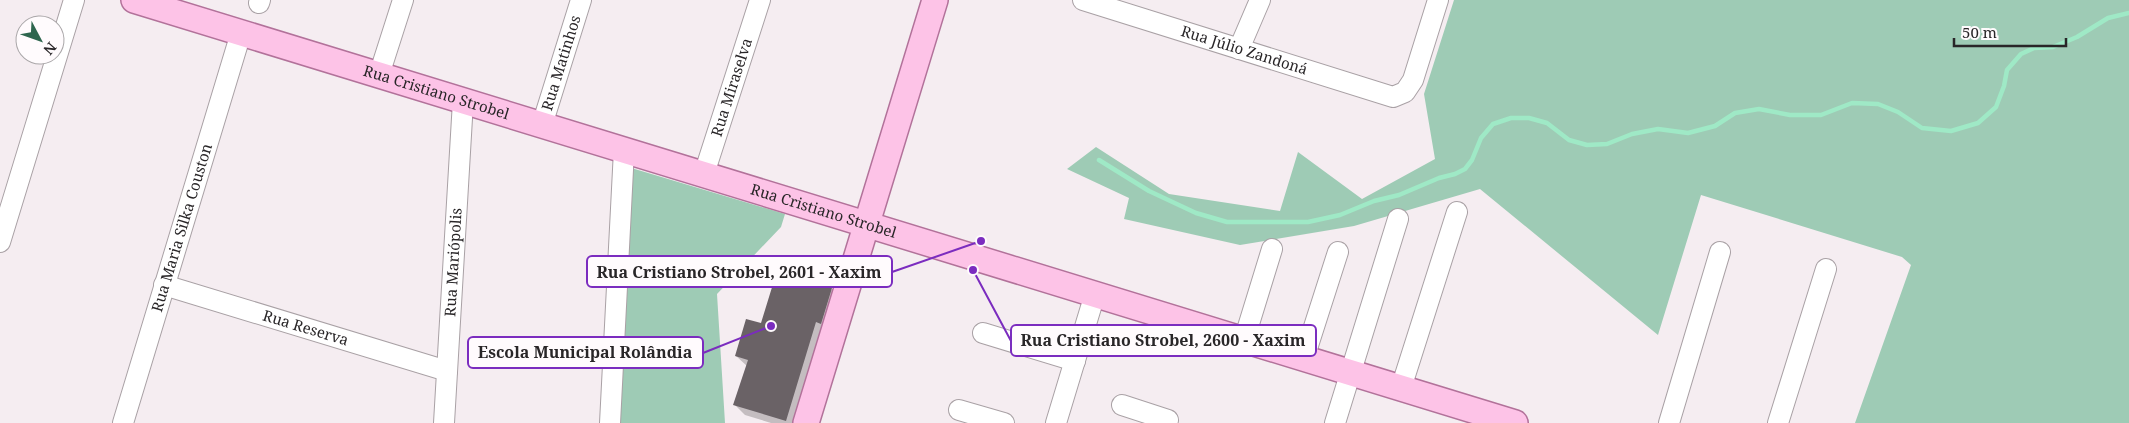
<svg xmlns="http://www.w3.org/2000/svg" width="2129" height="423" font-family="'Noto Serif',serif">
	<rect width="100%" height="100%" fill="#f5edf1"/>
	<!-- green -->
	<g fill="#9ecbb5">
		<path d="M1454,0H2129V423H1855L1911,265L1902,257L1701,195L1658,335L1480,189L1354,226L1240,245L1124,219L1129,198L1067,169L1096,147L1169,194L1280,211L1298,152L1362,199L1435,159L1424,94Z"/>
		<path d="M628,167L785,214L781,227L717,294L725,423H618Z"/>
	</g>
	<!-- shadow -->
	<path fill="#0003" d="M831,289L842,299L798,423H771L745,415L735,405L747,366L736,356Z"/>
	<g fill="none" stroke-linecap="round" stroke-linejoin="round">
		<!-- stream -->
		<path stroke="#9fe9c6" stroke-width="4.5" d="M1099,160L1149,191L1196,213L1227,222H1308L1340,215L1374,201L1399,195L1439,178L1455,174L1465,169L1472,160L1481,138L1493,124L1511,118H1529L1547,123L1569,140L1587,145L1607,144L1632,134L1658,129L1688,133L1715,126L1735,113L1759,109L1790,115H1821L1852,103L1878,104L1898,112L1922,128L1951,131L1978,123L1996,107L2004,86L2007,70L2021,54L2034,48L2053,47L2077,37L2108,18L2129,13"/>
	</g>
	<!-- building -->
	<path fill="#6a6266" d="M777,271L832,288L821,324L816,322L786,421L733,405L748,360L735,356L746,319L761,323Z"/>
	<g fill="none" stroke-linecap="round" stroke-linejoin="round">
		<!-- minor casing -->
		<g stroke="#a9a1a5" stroke-width="22">
			<g id="minor">
				<path id="s1" d="M1083,0L1393,97L1405,92L1413,80L1438,0"/>
				<path d="M259,3L260,0"/>
				<path d="M1239,49L1260,0"/>
				<path d="M379,75L403,0"/>
				<path id="s2" d="M542,125L581,0"/>
				<path id="s3" d="M704,174L760,0"/>
				<path d="M0,242L74,0"/>
				<path id="s4" d="M164,285L447,371"/>
				<path d="M983,333L1075,361"/>
				<path d="M1244,340L1272,249"/>
				<path d="M1304,358L1338,252"/>
				<path d="M1401,388L1457,212"/>
				<path d="M1122,405L1168,420"/>
				<path d="M959,410L1004,423"/>
				<path id="s5" d="M123,423L241,33"/>
				<path id="s6" d="M444,423L463,101"/>
				<path d="M610,423L624,150"/>
				<path d="M1056,423L1095,294"/>
				<path d="M1335,423L1398,219"/>
				<path d="M1669,423L1720,252"/>
				<path d="M1778,423L1826,269"/>
			</g>
		</g>
		<!-- major casing -->
		<g stroke="#b2729a" stroke-width="28">
			<g id="major">
				<path id="s7" d="M134,0L1515,423"/>
				<path d="M806,423L935,0"/>
			</g>
		</g>
		<!-- minor -->
		<use href="#minor" stroke="#fff" stroke-width="20"/>
		<!-- major -->
		<use href="#major" stroke="#fdc3e7" stroke-width="25"/>
	</g>
	<g text-anchor="middle" stroke-width="5" stroke-linejoin="round" paint-order="stroke">
		<!-- street labels -->
		<g font-size="15" fill="#292628" stroke="#fffbfd">
			<text dy="5" stroke="none"><textPath href="#s1" startOffset="169">Rua Júlio Zandoná</textPath></text>
			<text dy="5" stroke="none"><textPath href="#s2" startOffset="65">Rua Matinhos</textPath></text>
			<text dy="5" stroke="none"><textPath href="#s3" startOffset="91">Rua Miraselva</textPath></text>
			<text dy="5" stroke="none"><textPath href="#s7" startOffset="316">Rua Cristiano Strobel</textPath></text>
			<text dy="5" stroke="none"><textPath href="#s7" startOffset="721">Rua Cristiano Strobel</textPath></text>
			<text dy="5" stroke="none"><textPath href="#s5" startOffset="204">Rua Maria Silka Couston</textPath></text>
			<text dy="5" stroke="none"><textPath href="#s6" startOffset="161">Rua Mariópolis</textPath></text>
			<text dy="5" stroke="none"><textPath href="#s4" startOffset="148">Rua Reserva</textPath></text>
		</g>
	</g>
	<!-- callouts -->
	<path fill="none" stroke="#7b2cbf" stroke-width="2" d="M981 241L892 272M973 270L1011 341M771 326L703 353"/>
	<g fill="#7b2cbf" stroke="#fffbfd" stroke-width="2">
		<circle cx="981" cy="241" r="5"/>
		<circle cx="973" cy="270" r="5"/>
		<circle cx="771" cy="326" r="5"/>
	</g>
	<g fill="#fffbfd" stroke="#7b2cbf" stroke-width="2">
		<rect x="587" y="256" width="305" height="31" rx="5"/>
		<rect x="1011" y="325" width="305" height="31" rx="5"/>
		<rect x="468" y="337" width="235" height="31" rx="5"/>
	</g>
	<g font-size="16" text-anchor="middle" font-weight="bold" fill="#292628">
		<text x="739" y="278">Rua Cristiano Strobel, 2601 - Xaxim</text>
		<text x="1163" y="346">Rua Cristiano Strobel, 2600 - Xaxim</text>
		<text x="585" y="358">Escola Municipal Rolândia</text>
	</g>
	<!-- north arrow -->
	<g transform="translate(40 40) rotate(131)"><circle r="24" fill="#fffbfd" stroke="#a9a6a8"/>
	<path d="M0-4L9 19L0 12L-9 19Z" fill="#2e664e"/>
	<text y="-8" font-size="14" font-weight="bold" text-anchor="middle" fill="#292628">N</text>
	</g>
	<!-- scale -->
	<path d="M1954 38v8h112v-8" fill="none" stroke="#292628" stroke-width="2.5"/>
	<text x="1962" y="38" font-size="15" fill="#292628" stroke="#fffbfd" stroke-width="4" paint-order="stroke">50 m</text>
</svg>
